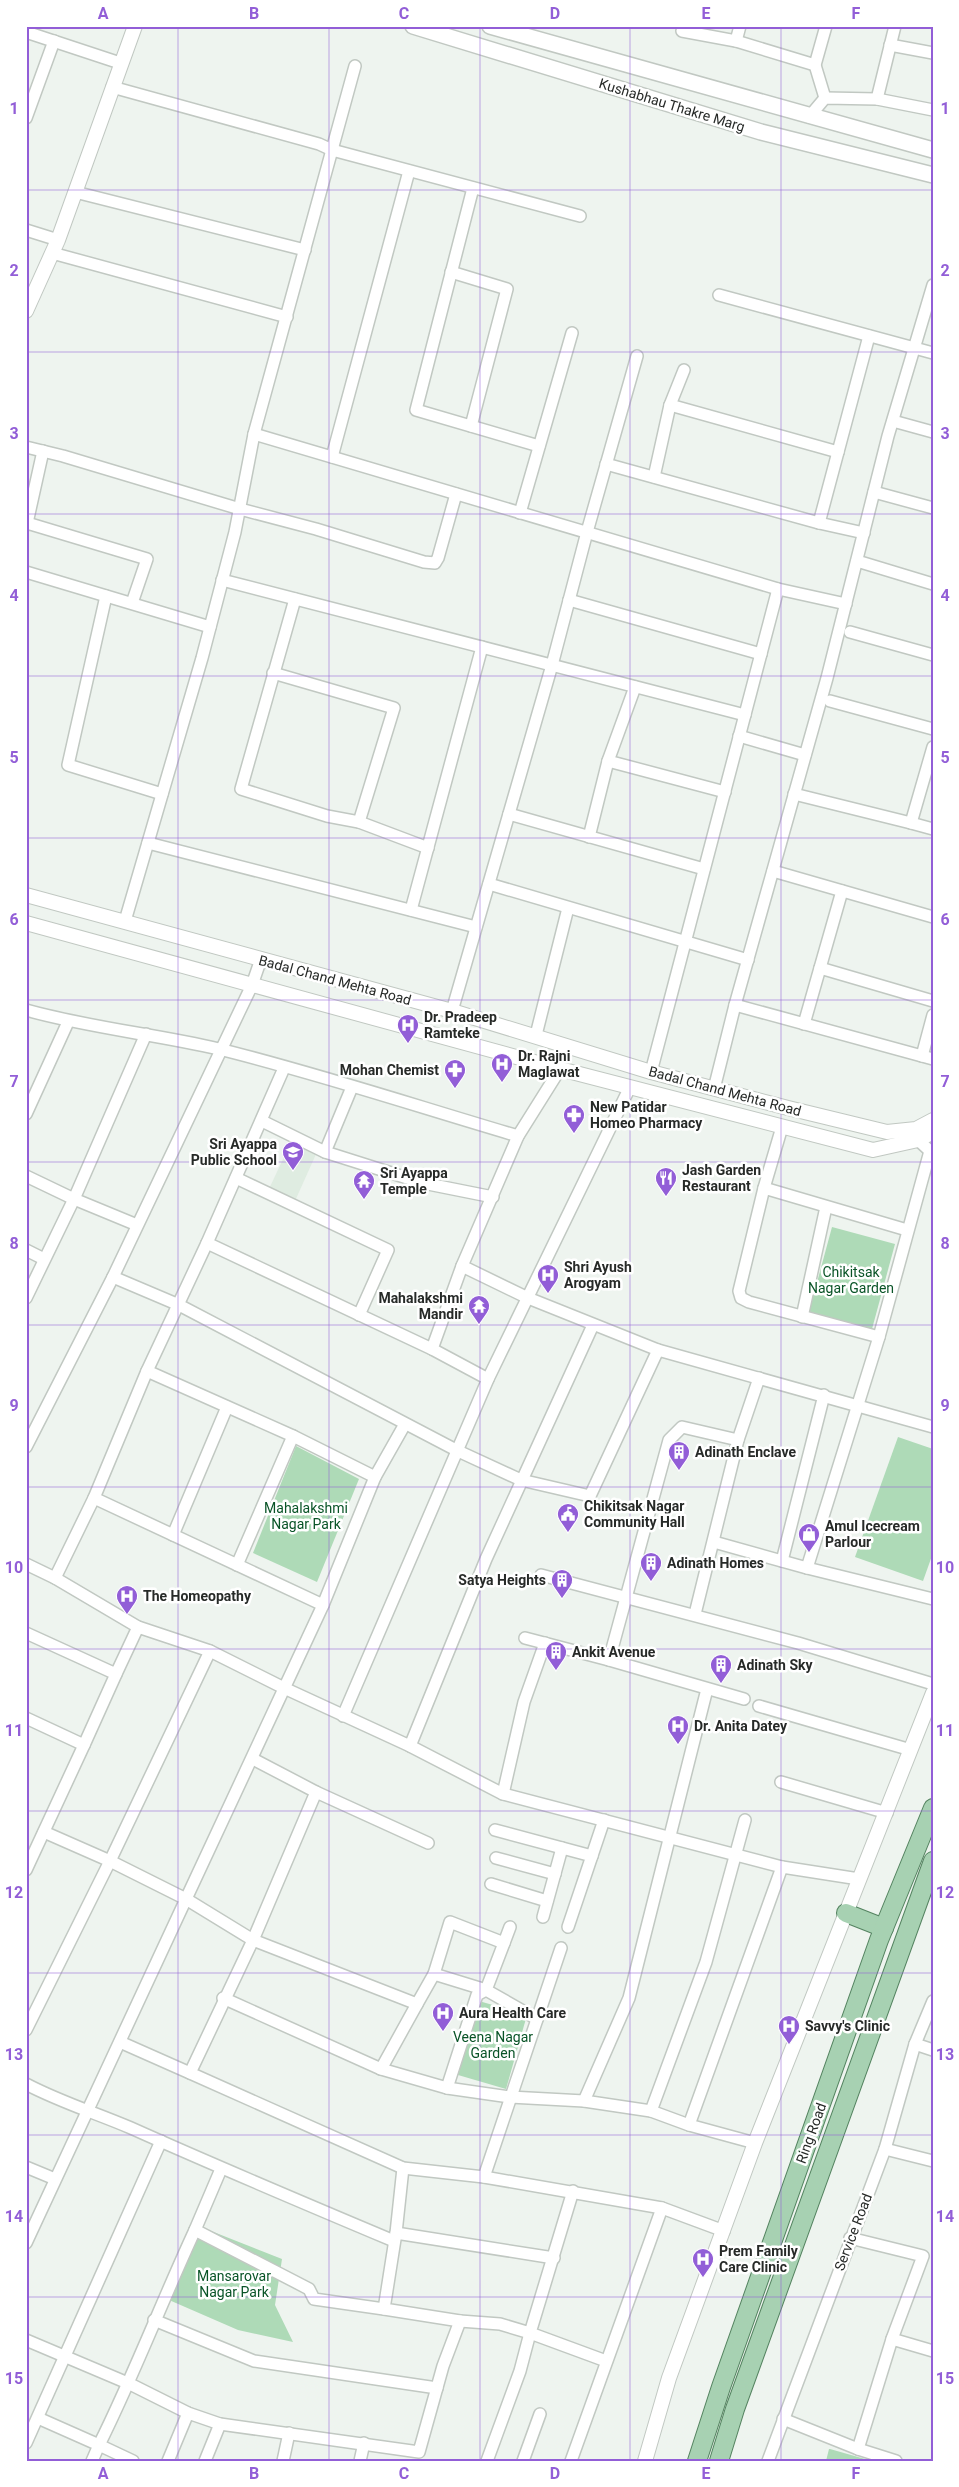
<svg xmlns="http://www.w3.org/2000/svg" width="959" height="2487" font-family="Roboto,sans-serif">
	<rect width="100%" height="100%" fill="#eef4ef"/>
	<!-- built -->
	<path fill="#dfece1" d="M291,1142L317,1152L295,1201L268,1191Z"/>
	<!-- green -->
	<g fill="#aedab7">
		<path d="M832,1227L895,1244L872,1329L809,1312Z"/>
		<path d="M898,1437L933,1449V1553L923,1581L855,1557Z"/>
		<path d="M296,1446L359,1479L317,1582L253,1553Z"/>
		<path d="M479,2001L527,2015L506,2089L458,2075Z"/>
		<path d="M201,2227L282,2259L275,2305L293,2342L238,2330L169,2300Z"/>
		<path d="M829,2449H830L872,2461H826Z"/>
	</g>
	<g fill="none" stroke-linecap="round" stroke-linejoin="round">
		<!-- minor casing -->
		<g stroke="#c1c8c2" stroke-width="14">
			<g id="minor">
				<path d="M682,31L736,41L815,65L825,98"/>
				<path d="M26,32L120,63"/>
				<path d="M736,41L740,26"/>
				<path d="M890,45L933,53"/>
				<path d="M815,65L826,26"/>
				<path d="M112,87L319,144L332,150L580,216"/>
				<path d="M877,99L895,26"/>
				<path d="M809,117L825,98L877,99L933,110"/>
				<path d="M26,118L54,41"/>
				<path d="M473,188L416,410L539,446"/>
				<path d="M75,192L305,250"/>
				<path d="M26,230L58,240"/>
				<path d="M52,253L287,317"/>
				<path d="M451,272L507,289L471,426"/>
				<path d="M719,295L933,353"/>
				<path d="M670,405L838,452"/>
				<path d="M893,421L933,432"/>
				<path d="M254,434L778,589L846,604"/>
				<path d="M26,447L63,456L240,509L316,529L424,562L435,563L438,558L456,494"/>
				<path d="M332,457L409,171"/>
				<path d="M606,464L819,523L864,533"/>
				<path d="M654,477L670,405L684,370"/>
				<path d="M874,492L933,508"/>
				<path d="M520,513L572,333"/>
				<path d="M27,523L43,451"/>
				<path d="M819,523L869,336"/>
				<path d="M26,525L27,523L147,559L132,603"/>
				<path d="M857,561L933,584"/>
				<path d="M26,572L210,627"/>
				<path d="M222,580L745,715"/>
				<path d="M106,596L68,765L162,794"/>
				<path d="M295,599L241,789L327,816L359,822L428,848"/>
				<path d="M569,600L761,654"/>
				<path d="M850,632L933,655"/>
				<path d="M273,673L394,708L359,822"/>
				<path d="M830,701L933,729"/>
				<path d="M739,736L805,755"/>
				<path d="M933,747L911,823L933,829"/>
				<path d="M608,761L725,792"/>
				<path d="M794,794L911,823"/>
				<path d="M509,814L704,869"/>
				<path d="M589,837L608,761L635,687"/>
				<path d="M148,843L476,927"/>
				<path d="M773,871L933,917"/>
				<path d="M489,884L748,960"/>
				<path d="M411,910L482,647"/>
				<path d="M125,921L202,658L235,532L254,434L355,66"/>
				<path d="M820,968L933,1001"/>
				<path d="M735,1005L933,1059"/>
				<path d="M26,1010C90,1028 155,1034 219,1049C320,1074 419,1107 518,1136"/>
				<path d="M452,1011L552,665L587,532L637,356"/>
				<path d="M804,1024L842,891"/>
				<path d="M536,1035L568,908"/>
				<path d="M922,1056L933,1015"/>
				<path d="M651,1072L778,589"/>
				<path d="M714,1089L735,1005L827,678L888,436L933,285"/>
				<path d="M26,1114L68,1022"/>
				<path d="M262,1121L325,1152L423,1183L493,1197"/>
				<path d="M325,1152L352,1087"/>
				<path d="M26,1176L74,1199L137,1225"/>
				<path d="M236,1178L388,1250L359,1315"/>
				<path d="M764,1188L782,1127"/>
				<path d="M207,1243L432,1349L488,1379"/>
				<path d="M26,1250L44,1259"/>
				<path d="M462,1266L528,1298L658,1350L933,1427"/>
				<path d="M113,1277L179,1305L458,1451L521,1480L590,1496L658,1350"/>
				<path d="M26,1298L74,1199L146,1034"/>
				<path d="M802,1317L826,1207"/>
				<path d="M879,1337L749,1302L741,1298L739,1291L764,1188L907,1230"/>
				<path d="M432,1349L462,1266L518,1136L560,1069"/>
				<path d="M147,1371L293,1436L375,1477"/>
				<path d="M26,1447L113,1277L252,985L261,959"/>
				<path d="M94,1498L323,1605"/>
				<path d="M173,1535L227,1407"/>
				<path d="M714,1542L807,1568L933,1599"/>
				<path d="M782,1561L824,1395"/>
				<path d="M26,1564L55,1578L138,1627L210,1651L284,1688L410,1746L503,1794L782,1867L859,1879"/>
				<path d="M237,1565L293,1436"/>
				<path d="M807,1568L879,1337L930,1151L918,1140"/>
				<path d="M541,1575L798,1643L933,1684"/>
				<path d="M55,1578L94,1498L147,1371L207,1243L284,1068"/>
				<path d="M695,1614L738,1440L759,1378"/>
				<path d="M26,1633L116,1674L138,1627"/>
				<path d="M525,1638L609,1660L744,1699"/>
				<path d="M210,1651L110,1861L186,1899L323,1605L375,1477L405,1424"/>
				<path d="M609,1660L669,1440L682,1427L738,1440"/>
				<path d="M759,1706L911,1750"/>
				<path d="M343,1716L488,1379L630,1087"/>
				<path d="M26,1718L84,1745L116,1674"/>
				<path d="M410,1746L486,1559L593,1325"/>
				<path d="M253,1759L316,1792"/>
				<path d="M781,1782L887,1813"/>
				<path d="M503,1794L524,1702L545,1643"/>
				<path d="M495,1830L592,1856"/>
				<path d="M428,1843L316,1792L253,1940L190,2073L403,2168L484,2177L662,2208L724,2231"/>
				<path d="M496,1858L555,1874"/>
				<path d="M26,1870L84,1745"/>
				<path d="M491,1884L547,1901"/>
				<path d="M543,1917L562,1848"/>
				<path d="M568,1927L604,1820"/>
				<path d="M504,1943L510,1927"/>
				<path d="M417,2004L434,1974"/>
				<path d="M537,2019L486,1990L434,1974L450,1922L504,1943L486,1990L477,1995L447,2088L510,2097L584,2101L651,2111L689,2125L755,2143"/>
				<path d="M26,2030L110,1861L44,1832"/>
				<path d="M120,2042L190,2073"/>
				<path d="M915,2044L933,2050"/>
				<path d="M381,2069L447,2088"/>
				<path d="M26,2084C60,2102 96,2113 131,2128C218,2167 306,2204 394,2241"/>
				<path d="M584,2101L629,1998L707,1689"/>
				<path d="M651,2111L706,1962L745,1820"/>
				<path d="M689,2125L782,1867"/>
				<path d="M885,2149L933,2161"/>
				<path d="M26,2167L55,2179"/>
				<path d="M221,2169L195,2230L309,2289L314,2299L384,2309"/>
				<path d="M484,2177L561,1948"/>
				<path d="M573,2191L530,2333L606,2361"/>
				<path d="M396,2233L403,2168"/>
				<path d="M850,2238L923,2256L892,2339L858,2449"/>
				<path d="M26,2243L186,1899L253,1940L417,2004L381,2069L223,1998"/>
				<path d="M154,2320L254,2361L437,2388"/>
				<path d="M460,2321L500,2324L530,2333L520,2371L487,2461"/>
				<path d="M892,2339L933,2351"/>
				<path d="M26,2340L130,2384L188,2413L220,2424L419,2452L443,2366L460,2321L384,2309L396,2233L554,2258"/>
				<path d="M38,2418L99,2445L92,2461"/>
				<path d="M783,2419L858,2449L896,2461"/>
				<path d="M26,2443L161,2141"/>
				<path d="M133,2461L99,2445C134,2375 162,2301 195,2230"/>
				<path d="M168,2461L188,2413"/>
				<path d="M205,2461L220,2424"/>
				<path d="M283,2461L289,2433"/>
				<path d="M360,2461L364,2443"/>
				<path d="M523,2461L540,2414"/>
				<path d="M571,2461L662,2208"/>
				<path d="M768,2461L885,2149L915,2044L933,2001"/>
			</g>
		</g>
		<!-- tertiary casing -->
		<g stroke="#c1c8c2" stroke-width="16">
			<g id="tertiary">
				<path d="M26,311L58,240L135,26"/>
				<path d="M26,895L452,1011L651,1072L788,1108L887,1132L916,1129L933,1120"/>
				<path d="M26,923L560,1069L873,1150L918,1140L933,1132"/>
				<path d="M645,2461L669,2378L755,2143L933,1693"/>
			</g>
		</g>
		<!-- secondary casing -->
		<g stroke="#c1c8c2" stroke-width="18">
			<g id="secondary">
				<path d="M413,26L761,132L933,175"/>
				<path d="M490,26L933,150"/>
			</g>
		</g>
		<!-- primary casing -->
		<g stroke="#548360" stroke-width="20">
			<g id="primary">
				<path d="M846,1913L884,1928"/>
				<path d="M697,2461L721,2387L879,1940L933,1808"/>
				<path d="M719,2461L735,2409L933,1861"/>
			</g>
		</g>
		<!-- minor -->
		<use href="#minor" stroke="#fff" stroke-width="11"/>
		<!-- tertiary -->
		<use href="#tertiary" stroke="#fff" stroke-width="14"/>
		<!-- secondary -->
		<use href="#secondary" stroke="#fff" stroke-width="15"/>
		<!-- primary -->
		<use href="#primary" stroke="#a7d1b2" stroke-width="18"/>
	</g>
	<!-- grid -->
	<path fill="none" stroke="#925ed7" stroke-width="1" stroke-opacity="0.55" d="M178,26V2461M329,26V2461M480,26V2461M630,26V2461M781,26V2461M26,190H933M26,352H933M26,514H933M26,676H933M26,838H933M26,1000H933M26,1162H933M26,1325H933M26,1487H933M26,1649H933M26,1811H933M26,1973H933M26,2135H933M26,2297H933"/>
	<!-- icons -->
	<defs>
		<g id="hospital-pin" transform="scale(1.125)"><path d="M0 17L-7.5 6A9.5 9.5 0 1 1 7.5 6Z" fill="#925ed7" stroke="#fff"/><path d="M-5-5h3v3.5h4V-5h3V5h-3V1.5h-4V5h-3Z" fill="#fff"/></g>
		<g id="pharmacy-pin" transform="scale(1.125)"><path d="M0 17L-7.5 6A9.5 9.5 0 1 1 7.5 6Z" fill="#925ed7" stroke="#fff"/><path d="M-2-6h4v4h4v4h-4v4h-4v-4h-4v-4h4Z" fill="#fff"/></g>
		<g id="school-pin" transform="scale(1.125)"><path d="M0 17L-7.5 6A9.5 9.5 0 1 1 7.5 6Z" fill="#925ed7" stroke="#fff"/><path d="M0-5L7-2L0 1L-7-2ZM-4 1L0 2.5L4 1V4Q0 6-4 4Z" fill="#fff"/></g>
		<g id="restaurant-pin" transform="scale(1.125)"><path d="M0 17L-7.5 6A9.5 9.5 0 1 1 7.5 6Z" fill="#925ed7" stroke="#fff"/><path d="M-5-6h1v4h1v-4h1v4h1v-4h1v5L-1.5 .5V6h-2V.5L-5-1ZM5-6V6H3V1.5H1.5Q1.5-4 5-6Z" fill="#fff"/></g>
		<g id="temple-pin" transform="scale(1.125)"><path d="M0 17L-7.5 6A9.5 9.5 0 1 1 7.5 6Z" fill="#925ed7" stroke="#fff"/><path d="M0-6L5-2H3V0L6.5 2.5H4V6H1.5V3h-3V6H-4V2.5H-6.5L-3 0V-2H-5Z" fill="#fff"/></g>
		<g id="building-pin" transform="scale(1.125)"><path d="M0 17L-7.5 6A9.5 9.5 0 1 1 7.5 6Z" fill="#925ed7" stroke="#fff"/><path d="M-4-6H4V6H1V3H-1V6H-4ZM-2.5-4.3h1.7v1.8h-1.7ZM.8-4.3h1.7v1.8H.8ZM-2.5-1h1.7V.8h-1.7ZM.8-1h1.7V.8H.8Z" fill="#fff"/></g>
		<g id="civic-pin" transform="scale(1.125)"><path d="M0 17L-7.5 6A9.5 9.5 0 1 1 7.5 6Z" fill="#925ed7" stroke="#fff"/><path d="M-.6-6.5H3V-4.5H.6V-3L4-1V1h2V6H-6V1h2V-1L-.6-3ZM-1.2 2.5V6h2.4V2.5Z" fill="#fff"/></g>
		<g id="shop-pin" transform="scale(1.125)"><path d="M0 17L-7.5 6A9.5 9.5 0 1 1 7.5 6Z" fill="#925ed7" stroke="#fff"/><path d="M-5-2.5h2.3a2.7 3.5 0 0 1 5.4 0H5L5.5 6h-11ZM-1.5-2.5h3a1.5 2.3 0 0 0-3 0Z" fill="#fff"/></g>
	</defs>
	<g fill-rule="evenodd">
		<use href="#hospital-pin" x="408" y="1025"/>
		<use href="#hospital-pin" x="502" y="1064"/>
		<use href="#pharmacy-pin" x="455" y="1070"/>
		<use href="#pharmacy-pin" x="574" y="1115"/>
		<use href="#school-pin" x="293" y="1152"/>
		<use href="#restaurant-pin" x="666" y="1178"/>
		<use href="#temple-pin" x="364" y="1181"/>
		<use href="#hospital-pin" x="548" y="1275"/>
		<use href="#temple-pin" x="479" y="1306"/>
		<use href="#building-pin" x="679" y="1452"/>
		<use href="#civic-pin" x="568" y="1514"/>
		<use href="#shop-pin" x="809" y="1534"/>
		<use href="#building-pin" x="651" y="1563"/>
		<use href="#building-pin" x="562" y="1580"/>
		<use href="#hospital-pin" x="127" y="1596"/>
		<use href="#building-pin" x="556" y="1652"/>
		<use href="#building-pin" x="721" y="1665"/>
		<use href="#hospital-pin" x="678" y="1726"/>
		<use href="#hospital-pin" x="443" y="2013"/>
		<use href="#hospital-pin" x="789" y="2026"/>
		<use href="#hospital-pin" x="703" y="2259"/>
	</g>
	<g text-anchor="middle" stroke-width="5" stroke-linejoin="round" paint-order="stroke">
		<!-- street labels -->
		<g font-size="14" fill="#272a28" stroke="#fff">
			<text transform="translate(672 105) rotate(17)" y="5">Kushabhau Thakre Marg</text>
			<text transform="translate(335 980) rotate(15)" y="5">Badal Chand Mehta Road</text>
			<text transform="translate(725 1091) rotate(15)" y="5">Badal Chand Mehta Road</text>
			<text transform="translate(811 2133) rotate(-70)" y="5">Ring Road</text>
			<text transform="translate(853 2232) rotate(-69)" y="5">Service Road</text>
		</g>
		<!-- poi labels -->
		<g font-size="14" font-weight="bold" fill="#272a28" stroke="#fff" text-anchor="start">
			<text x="424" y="1022">Dr. Pradeep<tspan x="424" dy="16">Ramteke</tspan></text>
			<text x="518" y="1061">Dr. Rajni<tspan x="518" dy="16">Maglawat</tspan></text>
			<text x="439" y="1075" text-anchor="end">Mohan Chemist</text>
			<text x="590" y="1112">New Patidar<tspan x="590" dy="16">Homeo Pharmacy</tspan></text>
			<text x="277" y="1149" text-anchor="end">Sri Ayappa<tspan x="277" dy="16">Public School</tspan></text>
			<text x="682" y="1175">Jash Garden<tspan x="682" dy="16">Restaurant</tspan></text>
			<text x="380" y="1178">Sri Ayappa<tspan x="380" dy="16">Temple</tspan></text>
			<text x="564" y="1272">Shri Ayush<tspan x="564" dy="16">Arogyam</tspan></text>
			<text x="463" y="1303" text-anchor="end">Mahalakshmi<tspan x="463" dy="16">Mandir</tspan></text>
			<text x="695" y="1457">Adinath Enclave</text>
			<text x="584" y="1511">Chikitsak Nagar<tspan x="584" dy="16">Community Hall</tspan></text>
			<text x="825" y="1531">Amul Icecream<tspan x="825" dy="16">Parlour</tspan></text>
			<text x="667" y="1568">Adinath Homes</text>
			<text x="546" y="1585" text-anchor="end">Satya Heights</text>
			<text x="143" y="1601">The Homeopathy</text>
			<text x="572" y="1657">Ankit Avenue</text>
			<text x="737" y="1670">Adinath Sky</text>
			<text x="694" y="1731">Dr. Anita Datey</text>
			<text x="459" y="2018">Aura Health Care</text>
			<text x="805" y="2031">Savvy's Clinic</text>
			<text x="719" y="2256">Prem Family<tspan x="719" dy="16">Care Clinic</tspan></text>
		</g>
		<!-- park labels -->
		<g font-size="14" fill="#095427" stroke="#fff">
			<text x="851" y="1277">Chikitsak<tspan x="851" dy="16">Nagar Garden</tspan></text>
			<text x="306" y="1513">Mahalakshmi<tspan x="306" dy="16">Nagar Park</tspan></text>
			<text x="493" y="2042">Veena Nagar<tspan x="493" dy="16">Garden</tspan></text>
			<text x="234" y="2281">Mansarovar<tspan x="234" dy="16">Nagar Park</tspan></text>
		</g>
	</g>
	<!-- border -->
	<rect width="959" height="2487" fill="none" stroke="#ffffff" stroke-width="55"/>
	<rect x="28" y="28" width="904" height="2432" fill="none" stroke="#925ed7" stroke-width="2"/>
	<g font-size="16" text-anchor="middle" font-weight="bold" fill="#925ed7">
		<text x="103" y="19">A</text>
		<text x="254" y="19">B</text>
		<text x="404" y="19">C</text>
		<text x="555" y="19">D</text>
		<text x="706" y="19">E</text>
		<text x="856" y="19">F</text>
		<text x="14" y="114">1</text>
		<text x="945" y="114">1</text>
		<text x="14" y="276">2</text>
		<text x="945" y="276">2</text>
		<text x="14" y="439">3</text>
		<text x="945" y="439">3</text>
		<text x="14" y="601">4</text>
		<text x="945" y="601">4</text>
		<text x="14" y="763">5</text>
		<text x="945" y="763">5</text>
		<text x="14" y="925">6</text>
		<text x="945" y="925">6</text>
		<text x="14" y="1087">7</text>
		<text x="945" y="1087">7</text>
		<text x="14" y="1249">8</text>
		<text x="945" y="1249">8</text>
		<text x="14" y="1411">9</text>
		<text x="945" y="1411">9</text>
		<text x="14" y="1573">10</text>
		<text x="945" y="1573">10</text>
		<text x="14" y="1736">11</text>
		<text x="945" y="1736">11</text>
		<text x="14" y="1898">12</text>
		<text x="945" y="1898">12</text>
		<text x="14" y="2060">13</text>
		<text x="945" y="2060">13</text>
		<text x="14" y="2222">14</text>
		<text x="945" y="2222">14</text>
		<text x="14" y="2384">15</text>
		<text x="945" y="2384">15</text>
		<text x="103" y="2479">A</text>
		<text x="254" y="2479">B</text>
		<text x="404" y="2479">C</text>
		<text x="555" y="2479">D</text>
		<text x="706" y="2479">E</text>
		<text x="856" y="2479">F</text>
	</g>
</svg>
